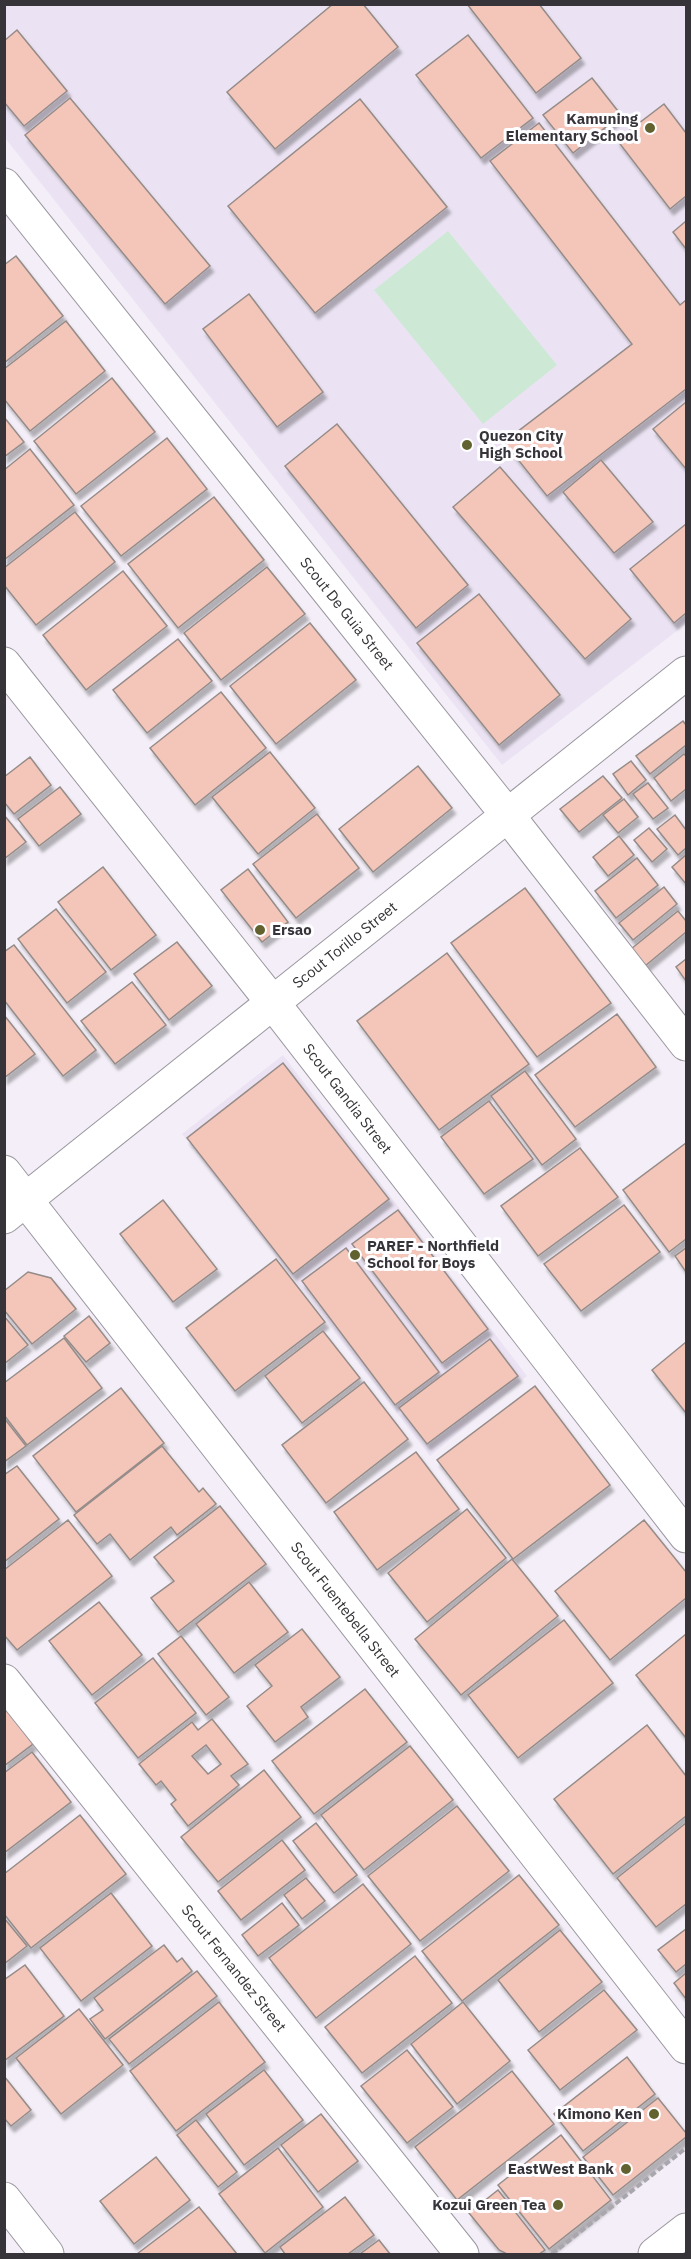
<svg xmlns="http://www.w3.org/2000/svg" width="691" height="2259" font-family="'IBM Plex Sans',sans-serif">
	<defs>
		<filter id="shadow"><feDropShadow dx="3.5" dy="6" stdDeviation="1.5" flood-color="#0004"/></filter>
	</defs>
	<rect width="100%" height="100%" fill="#f3eef7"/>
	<!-- built -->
	<g fill="#ebe3f3">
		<path d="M5,5H686V624L502,765L5,138Z"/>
		<path d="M283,1055L527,1376L430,1456L182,1134Z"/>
	</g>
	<!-- green -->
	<path fill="#cde9d6" d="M448,231L557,365L483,424L374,290Z"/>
	<!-- building -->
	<g fill="#f4c6ba" stroke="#958b88" stroke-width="1.5" fill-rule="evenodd" filter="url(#shadow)">
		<path d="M333,4H363L398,47L275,149L227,92Z"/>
		<path d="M467,4H539L581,58L536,93Z"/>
		<path d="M17,30L67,91L24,126L4,102V41Z"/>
		<path d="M468,35L533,118L481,158L416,75Z"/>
		<path d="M592,78L621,115L573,153L543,115Z"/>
		<path d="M70,98L210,266L165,304L25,135Z"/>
		<path d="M360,99L447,207L315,313L228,206Z"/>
		<path d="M664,104L686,133V196L670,209L617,140Z"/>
		<path d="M539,123L680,305L686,300V389L547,496L504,442L632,344L490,161Z"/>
		<path d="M686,221V249L673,232Z"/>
		<path d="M16,256L63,316L4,363V265Z"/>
		<path d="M249,294L323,392L277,427L203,329Z"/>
		<path d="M66,321L105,371L30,431L4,399V369Z"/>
		<path d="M112,378L155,432L76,494L34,441Z"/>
		<path d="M686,402V469L653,429Z"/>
		<path d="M4,417L24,442L4,457Z"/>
		<path d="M337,424L468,585L416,628L285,466Z"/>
		<path d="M167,438L207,489L121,556L81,506Z"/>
		<path d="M30,449L74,505L4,560V470Z"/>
		<path d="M601,460L653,522L614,553L563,492Z"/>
		<path d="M500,467L631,619L585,659L453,507Z"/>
		<path d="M214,497L264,560L178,628L128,564Z"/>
		<path d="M75,512L115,562L36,625L4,585V568Z"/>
		<path d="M686,524V613L674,623L630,569Z"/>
		<path d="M267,567L305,614L221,680L184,633Z"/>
		<path d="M123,571L167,626L86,690L43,635Z"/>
		<path d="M479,594L560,695L499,745L417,643Z"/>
		<path d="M310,623L356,680L276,744L230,686Z"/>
		<path d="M178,639L212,681L147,733L113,690Z"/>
		<path d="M221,692L266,748L195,805L150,748Z"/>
		<path d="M683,721L686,725V745L650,774L636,756Z"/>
		<path d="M270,752L315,808L258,854L212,797Z"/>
		<path d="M684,754L686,756V789L671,801L654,778Z"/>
		<path d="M30,757L51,785L14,814L4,802V777Z"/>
		<path d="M631,761L646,780L628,795L613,774Z"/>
		<path d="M418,766L452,808L373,872L339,829Z"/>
		<path d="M603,776L622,798L579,832L560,809Z"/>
		<path d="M648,783L668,808L653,819L633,794Z"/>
		<path d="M60,787L81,814L39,846L18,819Z"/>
		<path d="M624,799L638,817L618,833L603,815Z"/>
		<path d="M317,814L359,868L296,918L253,864Z"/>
		<path d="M4,815L26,842L4,859Z"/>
		<path d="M675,815L686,830V848L678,855L657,829Z"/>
		<path d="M649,828L667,849L652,862L634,840Z"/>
		<path d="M619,836L634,855L608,876L593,857Z"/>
		<path d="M686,855V884L672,867Z"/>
		<path d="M637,858L658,885L616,918L595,891Z"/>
		<path d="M103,867L156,935L111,970L58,902Z"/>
		<path d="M248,869L288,922L262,942L221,890Z"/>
		<path d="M664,887L677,904L633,940L619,923Z"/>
		<path d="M525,888L611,1003L537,1057L451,943Z"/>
		<path d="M56,909L106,972L67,1003L18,939Z"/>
		<path d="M678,911L686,921V932L645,966L631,949Z"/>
		<path d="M177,942L212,986L169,1020L134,974Z"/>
		<path d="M14,945L96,1050L63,1076L4,1000V952Z"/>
		<path d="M447,953L529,1064L439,1130L357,1021Z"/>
		<path d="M686,959V981L676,967Z"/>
		<path d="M132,982L166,1025L115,1064L81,1021Z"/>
		<path d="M617,1014L656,1067L575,1127L535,1075Z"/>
		<path d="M4,1015L35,1054L4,1078Z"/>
		<path d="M283,1063L389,1199L293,1274L187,1138Z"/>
		<path d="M525,1071L576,1139L542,1165L491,1096Z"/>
		<path d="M489,1101L533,1159L484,1194L441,1137Z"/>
		<path d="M686,1143V1239L669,1252L623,1190Z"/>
		<path d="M580,1148L618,1197L538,1256L501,1206Z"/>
		<path d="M163,1200L217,1269L173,1302L120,1234Z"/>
		<path d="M624,1205L660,1252L581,1311L544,1264Z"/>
		<path d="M398,1210L488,1329L442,1363L352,1244Z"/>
		<path d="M346,1248L439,1372L395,1405L302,1281Z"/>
		<path d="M686,1248V1272L675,1256Z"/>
		<path d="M276,1259L325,1322L235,1391L186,1328Z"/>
		<path d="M28,1272L51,1278L76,1309L32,1344L4,1310V1291Z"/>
		<path d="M4,1316L28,1345L4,1364Z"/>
		<path d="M89,1316L110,1343L86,1362L64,1336Z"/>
		<path d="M323,1331L360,1378L302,1423L265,1376Z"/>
		<path d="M64,1338L102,1388L27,1445L4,1415V1383Z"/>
		<path d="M490,1339L518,1376L427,1444L399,1408Z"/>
		<path d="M686,1342V1413L652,1370Z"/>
		<path d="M364,1382L408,1439L326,1503L282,1445Z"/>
		<path d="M535,1386L610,1485L513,1559L437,1460Z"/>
		<path d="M121,1388L164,1443L76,1512L33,1456Z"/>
		<path d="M4,1418L26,1446L4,1462Z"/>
		<path d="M162,1446L199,1492L203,1488L216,1504L177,1535L171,1527L130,1560L110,1534L97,1544L74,1515Z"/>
		<path d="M416,1452L459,1509L377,1570L334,1512Z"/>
		<path d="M17,1466L59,1519L4,1562V1475Z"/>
		<path d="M220,1506L266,1564L178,1632L151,1598L174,1581L154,1557Z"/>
		<path d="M467,1509L506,1558L427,1622L388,1573Z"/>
		<path d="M68,1520L112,1576L17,1650L4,1635V1570Z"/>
		<path d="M644,1520L686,1572V1598L610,1660L555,1591Z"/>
		<path d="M512,1559L558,1616L461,1695L415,1639Z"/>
		<path d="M249,1582L288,1632L234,1673L196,1624Z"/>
		<path d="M99,1602L142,1655L92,1695L49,1641Z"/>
		<path d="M564,1620L613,1683L518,1758L468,1695Z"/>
		<path d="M302,1629L340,1677L301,1707L308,1717L275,1742L247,1706L272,1686L255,1665Z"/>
		<path d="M686,1634V1738L636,1675Z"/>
		<path d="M181,1636L229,1697L206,1715L158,1654Z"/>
		<path d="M153,1658L196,1713L138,1758L95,1703Z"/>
		<path d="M365,1689L407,1742L314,1814L272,1761Z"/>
		<path d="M4,1706L33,1744L4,1766Z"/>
		<path d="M212,1719L248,1764L231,1776L239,1785L188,1826L171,1804L176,1800L161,1781L156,1785L139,1764L192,1722L198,1730ZM206,1745L221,1764L208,1774L192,1756Z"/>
		<path d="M647,1725L686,1776V1816L613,1874L554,1799Z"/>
		<path d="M410,1746L453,1800L364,1870L321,1815Z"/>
		<path d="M32,1752L71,1802L4,1853V1773Z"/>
		<path d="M264,1770L301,1817L218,1882L181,1837Z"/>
		<path d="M457,1806L509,1871L420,1941L368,1876Z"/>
		<path d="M80,1815L126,1874L31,1948L4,1914V1874Z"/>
		<path d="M316,1823L357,1875L334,1893L293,1841Z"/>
		<path d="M686,1823V1904L656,1927L617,1878Z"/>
		<path d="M282,1840L305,1870L241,1920L218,1891Z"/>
		<path d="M519,1875L559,1925L462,2001L422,1951Z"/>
		<path d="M306,1878L325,1901L302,1919L284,1895Z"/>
		<path d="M363,1884L411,1944L316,2018L269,1958Z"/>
		<path d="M111,1893L152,1946L81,2001L40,1948Z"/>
		<path d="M282,1903L299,1925L258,1956L242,1935Z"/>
		<path d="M4,1918L27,1946L4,1964Z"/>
		<path d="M686,1929V1964L676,1972L658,1950Z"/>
		<path d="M560,1930L602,1982L539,2032L498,1980Z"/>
		<path d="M164,1945L177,1962L182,1958L192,1971L105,2039L90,2019L103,2010L94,1998Z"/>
		<path d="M415,1956L452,2003L362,2073L325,2027Z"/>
		<path d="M25,1965L64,2016L4,2061V1980Z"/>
		<path d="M197,1971L217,1996L129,2064L109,2039Z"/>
		<path d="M686,1973V1999L674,1983Z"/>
		<path d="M604,1990L637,2030L560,2090L528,2050Z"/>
		<path d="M219,2002L265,2062L176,2131L130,2071Z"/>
		<path d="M463,2002L510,2061L457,2104L411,2044Z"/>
		<path d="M79,2009L123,2065L61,2114L16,2058Z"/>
		<path d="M407,2050L453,2107L407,2143L361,2086Z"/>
		<path d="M627,2057L655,2094L583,2151L554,2114Z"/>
		<path d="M264,2070L303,2120L244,2165L206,2114Z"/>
		<path d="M512,2071L554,2124L457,2200L415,2147Z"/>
		<path d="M4,2076L31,2110L11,2126L4,2118Z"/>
		<path d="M658,2098L686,2133V2137L613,2195L583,2157Z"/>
		<path d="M321,2114L358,2161L318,2192L281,2145Z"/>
		<path d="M196,2120L237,2172L218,2187L177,2135Z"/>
		<path d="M561,2135L611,2200L549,2249L498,2185Z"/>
		<path d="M278,2148L323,2207L265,2253L219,2194Z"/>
		<path d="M156,2157L190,2200L134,2244L100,2201Z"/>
		<path d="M498,2190L545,2250L539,2254H507L499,2250L469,2213Z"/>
		<path d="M345,2197L374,2235L348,2254H285L280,2247Z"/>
		<path d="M199,2207L237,2254H137Z"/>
		<path d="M379,2240L390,2254H360Z"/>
	</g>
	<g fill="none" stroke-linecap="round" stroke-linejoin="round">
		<!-- street casing -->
		<g stroke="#9b97a0" stroke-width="35">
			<g id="street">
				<path id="s1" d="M4,185L509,817L686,1044"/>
				<path id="s2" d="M4,664L273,1003L686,1536"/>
				<path id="s3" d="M4,1172L686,2047"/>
				<path id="s4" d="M4,1217L686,673"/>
				<path id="s5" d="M4,1681L462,2254"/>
				<path d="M4,2199L47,2254"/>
			</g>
		</g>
		<!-- secondary casing -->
		<g stroke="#9b97a0" stroke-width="35">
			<path id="secondary" d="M655,2254L686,2230"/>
		</g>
		<!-- path -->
		<path stroke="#aaa6ad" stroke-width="4" stroke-dasharray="6 3" stroke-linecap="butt" d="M552,2254L686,2148"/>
		<!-- street -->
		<use href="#street" stroke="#fff" stroke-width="33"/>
		<!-- secondary -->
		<use href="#secondary" stroke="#fff" stroke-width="33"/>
	</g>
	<!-- markers -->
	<g fill="#61622f" stroke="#fefdff" stroke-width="2">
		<circle cx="650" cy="128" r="6"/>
		<circle cx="467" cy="445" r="6"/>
		<circle cx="260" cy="930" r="6"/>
		<circle cx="355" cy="1255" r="6"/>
		<circle cx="654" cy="2114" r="6"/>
		<circle cx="626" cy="2169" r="6"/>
		<circle cx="558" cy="2205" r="6"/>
	</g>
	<g text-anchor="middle" stroke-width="6" stroke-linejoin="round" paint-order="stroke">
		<!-- poi labels -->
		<g font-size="15" font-weight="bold" fill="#363438" stroke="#fefdff" text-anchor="end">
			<text x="638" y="124">Kamuning<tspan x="638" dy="17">Elementary School</tspan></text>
			<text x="479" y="441" text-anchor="start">Quezon City<tspan x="479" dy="17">High School</tspan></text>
			<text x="272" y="935" text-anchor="start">Ersao</text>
			<text x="367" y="1251" text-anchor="start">PAREF - Northfield<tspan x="367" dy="17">School for Boys</tspan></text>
			<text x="642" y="2119">Kimono Ken</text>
			<text x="614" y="2174">EastWest Bank</text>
			<text x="546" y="2210">Kozui Green Tea</text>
		</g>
		<!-- street labels -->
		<g font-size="15" fill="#363438" stroke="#fefdff">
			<text dy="5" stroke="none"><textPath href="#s1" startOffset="549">Scout De Guia Street</textPath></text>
			<text dy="5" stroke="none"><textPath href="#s4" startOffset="436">Scout Torillo Street</textPath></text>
			<text dy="5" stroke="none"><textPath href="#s2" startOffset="554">Scout Gandia Street</textPath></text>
			<text dy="5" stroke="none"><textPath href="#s3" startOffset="555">Scout Fuentebella Street</textPath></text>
			<text dy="5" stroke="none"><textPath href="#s5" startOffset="368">Scout Fernandez Street</textPath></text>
		</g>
	</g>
	<!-- border -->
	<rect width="691" height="2259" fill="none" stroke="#363438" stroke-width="12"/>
</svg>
